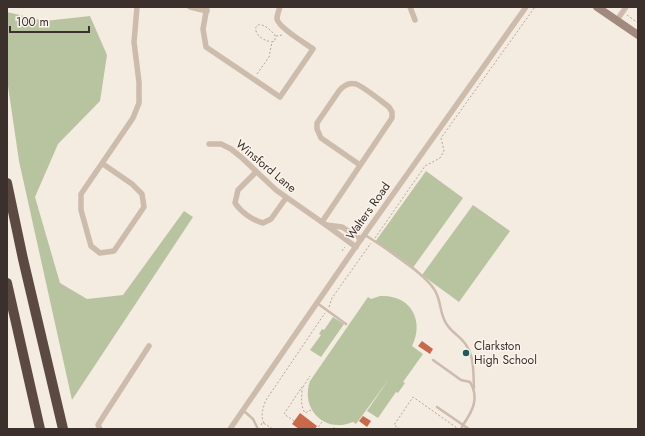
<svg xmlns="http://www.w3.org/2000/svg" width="645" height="436" font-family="Jost,sans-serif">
	<rect width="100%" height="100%" fill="#f4ebe1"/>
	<!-- green -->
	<g fill="#b8c4a0">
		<path d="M7,12L45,21L90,16L107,55L100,101L58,144L35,197L60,283L87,299L123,295L184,211L193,217L72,400L19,161L8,86Z"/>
		<path d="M426,171L463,198L412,269L375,242Z"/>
		<path d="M473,205L510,231L459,302L422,275Z"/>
		<path d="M380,296C410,294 425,320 412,346L423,354L403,382L405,383L398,393L396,392L378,418L367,411L389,379L356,424L353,422C325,434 300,409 310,381L368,297L371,299Z"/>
		<path d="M333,317L344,324L321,357L310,350L321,335L319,334L322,329L324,330Z"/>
	</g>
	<!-- building -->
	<g fill="#c8694b">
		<path d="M422,341L433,349L430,354L418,346Z"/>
		<path d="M300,413L317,426L315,429H299L292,424Z"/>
		<path d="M363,416L371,421L367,427L359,421Z"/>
	</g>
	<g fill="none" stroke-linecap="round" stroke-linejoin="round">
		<!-- path -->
		<g stroke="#b9a596" stroke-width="1" stroke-dasharray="2 2" stroke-linecap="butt">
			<path d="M627,15L638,23"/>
			<path d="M276,36L283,35"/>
			<path d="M257,74L269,57L272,42L275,41V35C253,10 247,38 272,42"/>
			<path d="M375,238L425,166L440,158L444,151L441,138L535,7"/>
			<path d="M342,251L345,247"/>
			<path d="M329,307L332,298L371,243"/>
			<path d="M303,387L310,376"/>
			<path d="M294,421L284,414L302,387C302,397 300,405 305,413L311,410"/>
			<path d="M264,423C260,417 263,407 266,400L325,313"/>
			<path d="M261,425L262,423L265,424L273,429"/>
			<path d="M321,429L318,427L322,422"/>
			<path d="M333,429L335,426"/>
			<path d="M400,429L394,425L413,397L457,428"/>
		</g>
		<!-- lane -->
		<g stroke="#cdbbac" stroke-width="2.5">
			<path d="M365,235C384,247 422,271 434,289C442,300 439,316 448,326C452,332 459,336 463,341C475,354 473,372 474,388"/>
			<path d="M317,303L346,324"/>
			<path d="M433,360L461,380L470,382C480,398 472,412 463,425L437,407"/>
			<path d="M244,411L253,419L258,429"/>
			<path d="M461,429L463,425L469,429"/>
		</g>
		<!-- street -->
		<g stroke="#cdbbac" stroke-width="5.5">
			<path d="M190,7L207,11"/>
			<path d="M207,7L203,29L206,47L280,97L313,49C305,43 279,28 277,19C277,15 279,10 280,7"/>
			<path d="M410,7L415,20"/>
			<path d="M617,20L626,7"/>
			<path d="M209,144H221L231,149L241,157L276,190L326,225"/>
			<path d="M103,164L132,184L142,194L144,207L114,251L100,253L91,246L81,210V194L133,118L139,103V82L134,42L137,7"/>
			<path d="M256,172L238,190L235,203C241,212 252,220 263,223L271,219L286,198"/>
			<path d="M322,222L392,118V112L389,107C381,101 364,87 356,84C349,82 343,86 339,91L317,123V129L321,138L360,165"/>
			<path d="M356,247L326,225L342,227L361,239"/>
			<path d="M100,429L98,425L103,417L149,346"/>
			<path d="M230,429L352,252L526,7"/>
		</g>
		<!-- secondary -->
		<path stroke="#a18a7d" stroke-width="8" d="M597,7L638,35"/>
		<!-- highway -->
		<g stroke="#5c4a42" stroke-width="10">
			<path d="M7,183L23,259L63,429"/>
			<path d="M7,283L40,429"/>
		</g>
	</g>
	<!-- markers -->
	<circle fill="#1f5a5e" stroke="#fbf5ee" stroke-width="1.5" cx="466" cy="353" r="4"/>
	<g text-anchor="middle" stroke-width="3" stroke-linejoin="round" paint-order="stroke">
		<!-- street labels -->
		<g font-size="12" fill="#3b302b" stroke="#fbf5ee">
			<text transform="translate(266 166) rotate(40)" y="4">Winsford Lane</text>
			<text transform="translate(368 211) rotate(-55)" y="4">Walters Road</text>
		</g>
		<!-- poi labels -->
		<g font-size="12" fill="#3b302b" stroke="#fbf5ee" text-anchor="start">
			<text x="474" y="350">Clarkston<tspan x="474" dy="14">High School</tspan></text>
		</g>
	</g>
	<!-- border -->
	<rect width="645" height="436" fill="none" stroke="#3b302b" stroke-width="16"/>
	<!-- scale -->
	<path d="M10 26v6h79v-6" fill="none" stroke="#3b302b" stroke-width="2"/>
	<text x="16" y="26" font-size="12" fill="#3b302b" stroke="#fbf5ee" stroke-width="3" paint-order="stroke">100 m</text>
</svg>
